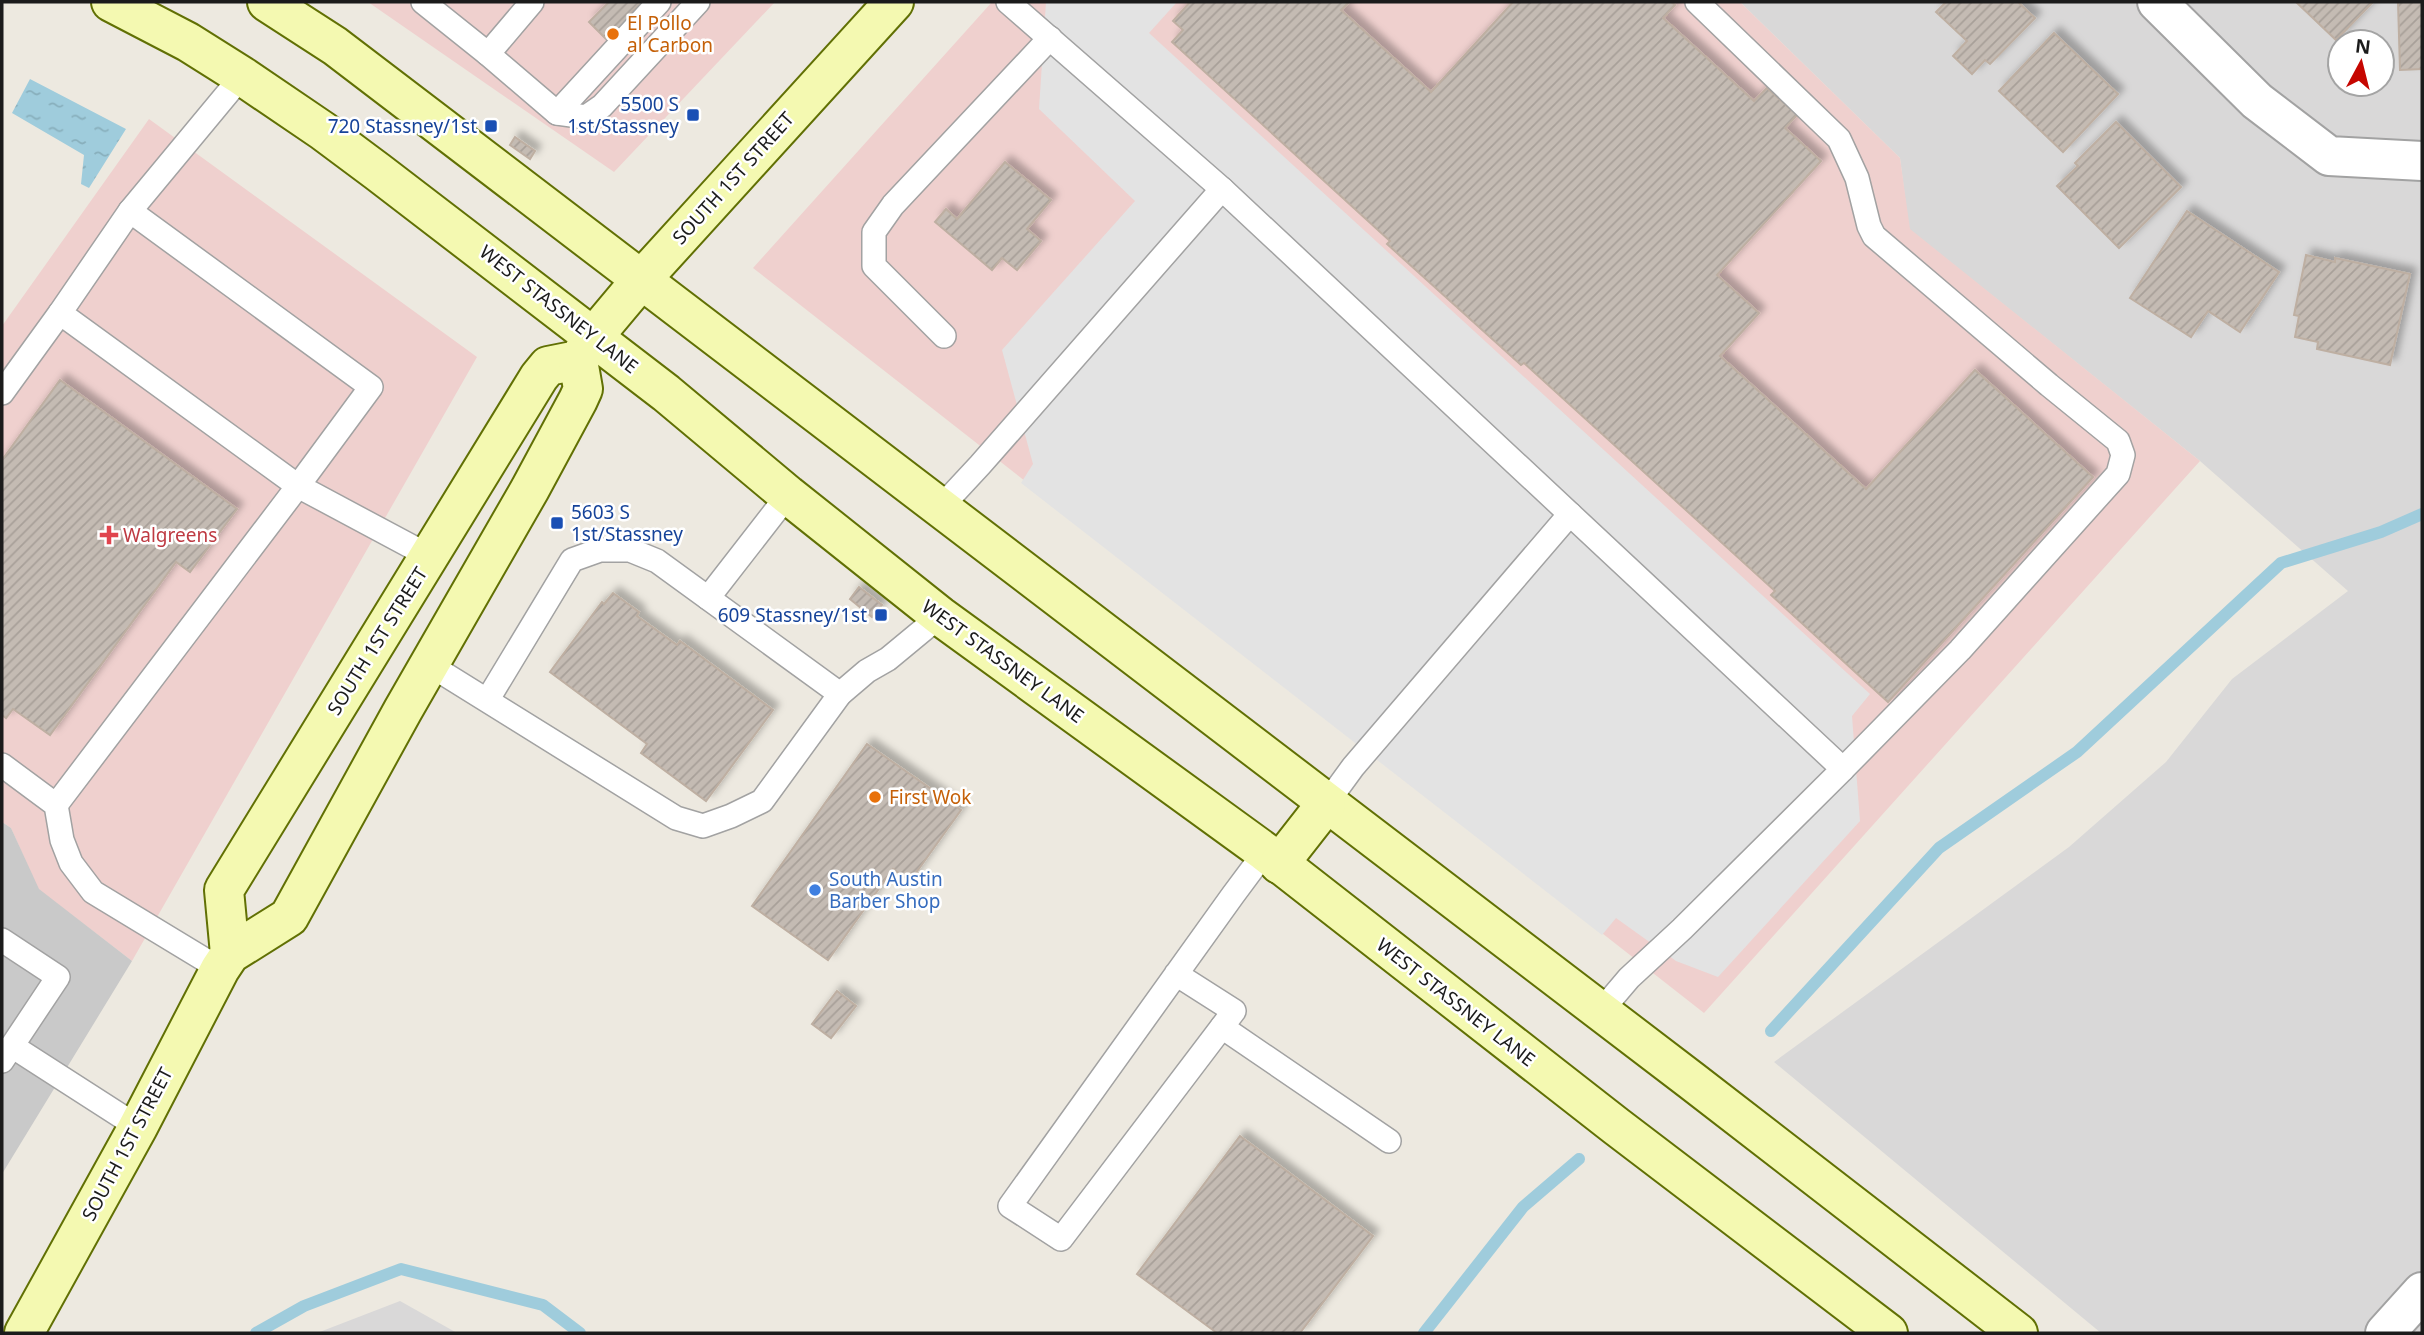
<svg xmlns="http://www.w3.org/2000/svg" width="2424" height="1335" font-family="'Noto Sans',sans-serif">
	<defs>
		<pattern id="water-ripples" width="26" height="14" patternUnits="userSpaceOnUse" patternTransform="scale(1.75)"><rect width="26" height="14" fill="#9fccdc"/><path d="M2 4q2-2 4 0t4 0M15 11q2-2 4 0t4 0" fill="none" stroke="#88afbc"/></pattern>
		<pattern id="building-hatch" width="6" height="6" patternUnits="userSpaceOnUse" patternTransform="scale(1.75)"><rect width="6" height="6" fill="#c4bbb3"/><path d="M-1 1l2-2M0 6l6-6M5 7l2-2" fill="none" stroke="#a8a099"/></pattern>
		<filter id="shadow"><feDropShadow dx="6" dy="-6" stdDeviation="3.5" flood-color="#0004"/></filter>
	</defs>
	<rect width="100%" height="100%" fill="#ede9e0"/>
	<!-- residential -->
	<g fill="#d9d8d8" fill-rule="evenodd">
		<path d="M1740,2H2422V1333H2101L1774,1062L2069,847L2166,762L2232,679L2348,591L2200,461L1909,229L1900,158ZM2340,42H2382V84H2340Z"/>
		<path d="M400,1301L457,1333H317Z"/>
	</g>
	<!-- commercial -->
	<g fill="#efd0ce">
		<path d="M368,2H775L614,172Z"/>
		<path d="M992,2H1740L1900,158L1910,229L2200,461L1704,1013L753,268Z"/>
		<path d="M149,119L477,357L132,961L38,889L11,828L2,822V326Z"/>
	</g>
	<!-- religious -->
	<path fill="#c9c9c9" d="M2,822L11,828L39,889L132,961L2,1174Z"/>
	<!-- parking -->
	<path fill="#e3e3e3" d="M1046,2H1177L1149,33L1870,694L1852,716L1860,821L1718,977L1676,961L1616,918L1602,935L1021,483L1033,464L1002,350L1135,201L1039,109Z"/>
	<!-- water -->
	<path fill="url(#water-ripples)" d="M30,79L126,129L89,188L81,184L84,155L12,113Z"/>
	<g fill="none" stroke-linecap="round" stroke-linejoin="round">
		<!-- stream -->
		<g stroke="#9fccdc" stroke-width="12">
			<path d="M1771,1031L1939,848L2077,752L2281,563L2381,532L2422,514"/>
			<path d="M256,1333L304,1306L401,1269L543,1305L580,1333"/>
			<path d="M1424,1333L1523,1207L1579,1159"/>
		</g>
	</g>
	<!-- building -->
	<g fill="url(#building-hatch)" stroke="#beafa2" stroke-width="2" filter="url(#shadow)">
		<path d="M609,2H642L630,14L640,19L613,46L589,22Z"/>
		<path d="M1190,2H1349L1341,10L1431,92L1513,2H1671L1675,5L1663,18L1754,101L1767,88L1797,115L1785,128L1821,161L1717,275L1759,313L1720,356L1866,489L1975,370L2093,477L1888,702L1771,595L1775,591L1524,363L1521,365L1387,244L1390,241L1172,42L1183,30L1173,21Z"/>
		<path d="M1946,2H2018L2035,18L1990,64L1985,60L1972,74L1953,56L1967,41L1936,12Z"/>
		<path d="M2296,2H2373L2336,40Z"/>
		<path d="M2398,2H2422V69L2400,70Z"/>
		<path d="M2054,33L2118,94L2063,152L1999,91Z"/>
		<path d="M2116,122L2181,187L2119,248L2057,186L2078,166L2075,163Z"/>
		<path d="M515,137L535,151L530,159L510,145Z"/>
		<path d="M1005,162L1051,200L1027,229L1041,241L1017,270L1002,258L992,270L935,222L946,209L957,219Z"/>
		<path d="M2187,211L2279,272L2240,332L2208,311L2191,337L2130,298Z"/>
		<path d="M2306,255L2335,262V258L2410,274L2390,365L2317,349L2318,342L2295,337L2299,316L2294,315Z"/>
		<path d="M60,380L237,509L190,572L176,562L50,735L13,709L6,718L2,715V460Z"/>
		<path d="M859,587L882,605L872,617L850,599Z"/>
		<path d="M613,593L639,612L637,616L677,645L680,641L773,710L706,801L641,753L647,744L550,672L602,602L604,604Z"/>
		<path d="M867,744L961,810L910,881L893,869L828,960L752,906Z"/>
		<path d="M837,991L856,1006L831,1038L812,1024Z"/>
		<path d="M1240,1136L1373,1236L1300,1333H1217L1137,1274Z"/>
	</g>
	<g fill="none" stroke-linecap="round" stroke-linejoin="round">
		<!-- service casing -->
		<g stroke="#a2a2a2" stroke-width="26">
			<g id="service">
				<path d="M423,2L488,54L532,2"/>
				<path d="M1008,2L1222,189L1843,769L1682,929L1629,978L1601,1011"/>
				<path d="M1697,2L1839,139L1857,178L1869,226L1874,236L2049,385L2118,441L2123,455L2118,474L1960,650L1843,769"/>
				<path d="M488,54L557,113L586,117L602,106L698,2"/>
				<path d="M557,113L659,2"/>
				<path d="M130,211L371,387L298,486L429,556"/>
				<path d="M944,336L874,266V232L893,205L1050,38"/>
				<path d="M2,393L60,313"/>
				<path d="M940,508L980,465L1222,189"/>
				<path d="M708,598L788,495"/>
				<path d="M430,665L676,818L703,826L731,816L762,801L840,694L867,671L888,659L940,616"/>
				<path d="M488,699L572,560L600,550H630L657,561L840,694"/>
				<path d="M2,765L56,805L62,840L71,863L93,892L220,969"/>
				<path d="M1326,804L1353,767L1570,514"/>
				<path d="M56,805L298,486L60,313L130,211L242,76"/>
				<path d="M2,940L58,977L2,1061"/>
				<path d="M1176,974L1234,1011L1061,1239L1010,1206L1233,895L1265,852"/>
				<path d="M1222,1027L1389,1141"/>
				<path d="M12,1046L138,1127"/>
			</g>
		</g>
		<!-- minor casing -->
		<g stroke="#a2a2a2" stroke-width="42">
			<g id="minor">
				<path d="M2157,2L2257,101L2329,156L2422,161"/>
				<path d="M2385,1333L2422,1292"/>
			</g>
		</g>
		<!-- secondary casing -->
		<g stroke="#617004" stroke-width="42">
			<g id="secondary">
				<path d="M111,2L188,42L242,76L323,131L378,172L666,393L788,495L940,616L1265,852L1616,1126L1888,1333"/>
				<path d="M267,2L335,46L1692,1081L2018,1333"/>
				<path d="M1279,864L1326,804"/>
				<path d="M230,954L224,890L539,377L548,366L578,360L594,336L641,280L894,2"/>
				<path d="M24,1333L138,1127L220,969L230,954L289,917L403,710L530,489L578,400L583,389L578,360"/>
			</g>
		</g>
		<!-- service -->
		<use href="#service" stroke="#fff" stroke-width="23"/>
		<!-- minor -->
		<use href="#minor" stroke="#fff" stroke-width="38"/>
		<!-- secondary -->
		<use href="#secondary" stroke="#f4f9b1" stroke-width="38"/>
	</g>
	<!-- markers -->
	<g fill="#e8710a" stroke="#fff" stroke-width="2.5">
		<circle cx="613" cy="34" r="7"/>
		<circle cx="875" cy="797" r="7"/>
	</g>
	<g fill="#1a4fb4" stroke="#fff" stroke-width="2.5">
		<rect x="686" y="108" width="14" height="14" rx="3.5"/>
		<rect x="484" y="119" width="14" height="14" rx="3.5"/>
		<rect x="550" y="516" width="14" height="14" rx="3.5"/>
		<rect x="874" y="608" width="14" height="14" rx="3.5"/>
	</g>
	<path fill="#e0444e" stroke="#fff" stroke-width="2.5" d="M105.5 524.5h7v7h7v7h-7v7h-7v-7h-7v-7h7z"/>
	<circle fill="#3f7fe0" stroke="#fff" stroke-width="2.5" cx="815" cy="890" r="7"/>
	<g text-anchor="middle" stroke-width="5" stroke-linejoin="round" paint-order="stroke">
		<!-- food labels -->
		<g font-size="19" fill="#c56008" stroke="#fff" text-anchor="start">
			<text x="627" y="30">El Pollo<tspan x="627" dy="22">al Carbon</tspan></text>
			<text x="889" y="804">First Wok</text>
		</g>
		<!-- transit labels -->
		<g font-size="19" fill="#164399" stroke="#fff" text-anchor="end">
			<text x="679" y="111">5500 S<tspan x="679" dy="22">1st/Stassney</tspan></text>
			<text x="477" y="133">720 Stassney/1st</text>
			<text x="571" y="519" text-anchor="start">5603 S<tspan x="571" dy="22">1st/Stassney</tspan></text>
			<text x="867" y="622">609 Stassney/1st</text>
		</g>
		<!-- street labels -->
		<g font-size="19" fill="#1b1b1b" stroke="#fff">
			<text transform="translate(733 178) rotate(-48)" y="7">SOUTH 1ST STREET</text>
			<text transform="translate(559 309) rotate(38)" y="7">WEST STASSNEY LANE</text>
			<text transform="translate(377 641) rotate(-58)" y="7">SOUTH 1ST STREET</text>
			<text transform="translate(1003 661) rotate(36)" y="7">WEST STASSNEY LANE</text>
			<text transform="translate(1456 1002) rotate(38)" y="7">WEST STASSNEY LANE</text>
			<text transform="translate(127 1144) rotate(-62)" y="7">SOUTH 1ST STREET</text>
		</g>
		<!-- health labels -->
		<g font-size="19" fill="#be3a42" stroke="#fff" text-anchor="start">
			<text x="123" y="542">Walgreens</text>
		</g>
		<!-- shop labels -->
		<g font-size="19" fill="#366cbe" stroke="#fff" text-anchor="start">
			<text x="829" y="886">South Austin<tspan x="829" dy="22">Barber Shop</tspan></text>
		</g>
	</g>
	<!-- border -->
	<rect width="2424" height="1335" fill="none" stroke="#1b1b1b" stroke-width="7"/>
	<!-- north arrow -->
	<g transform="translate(2361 63) rotate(7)"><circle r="33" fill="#ffffff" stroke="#a4a4a4" stroke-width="2"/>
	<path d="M0-5L12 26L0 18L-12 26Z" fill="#c60600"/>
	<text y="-10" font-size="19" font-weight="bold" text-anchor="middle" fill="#1b1b1b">N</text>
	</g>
</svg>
